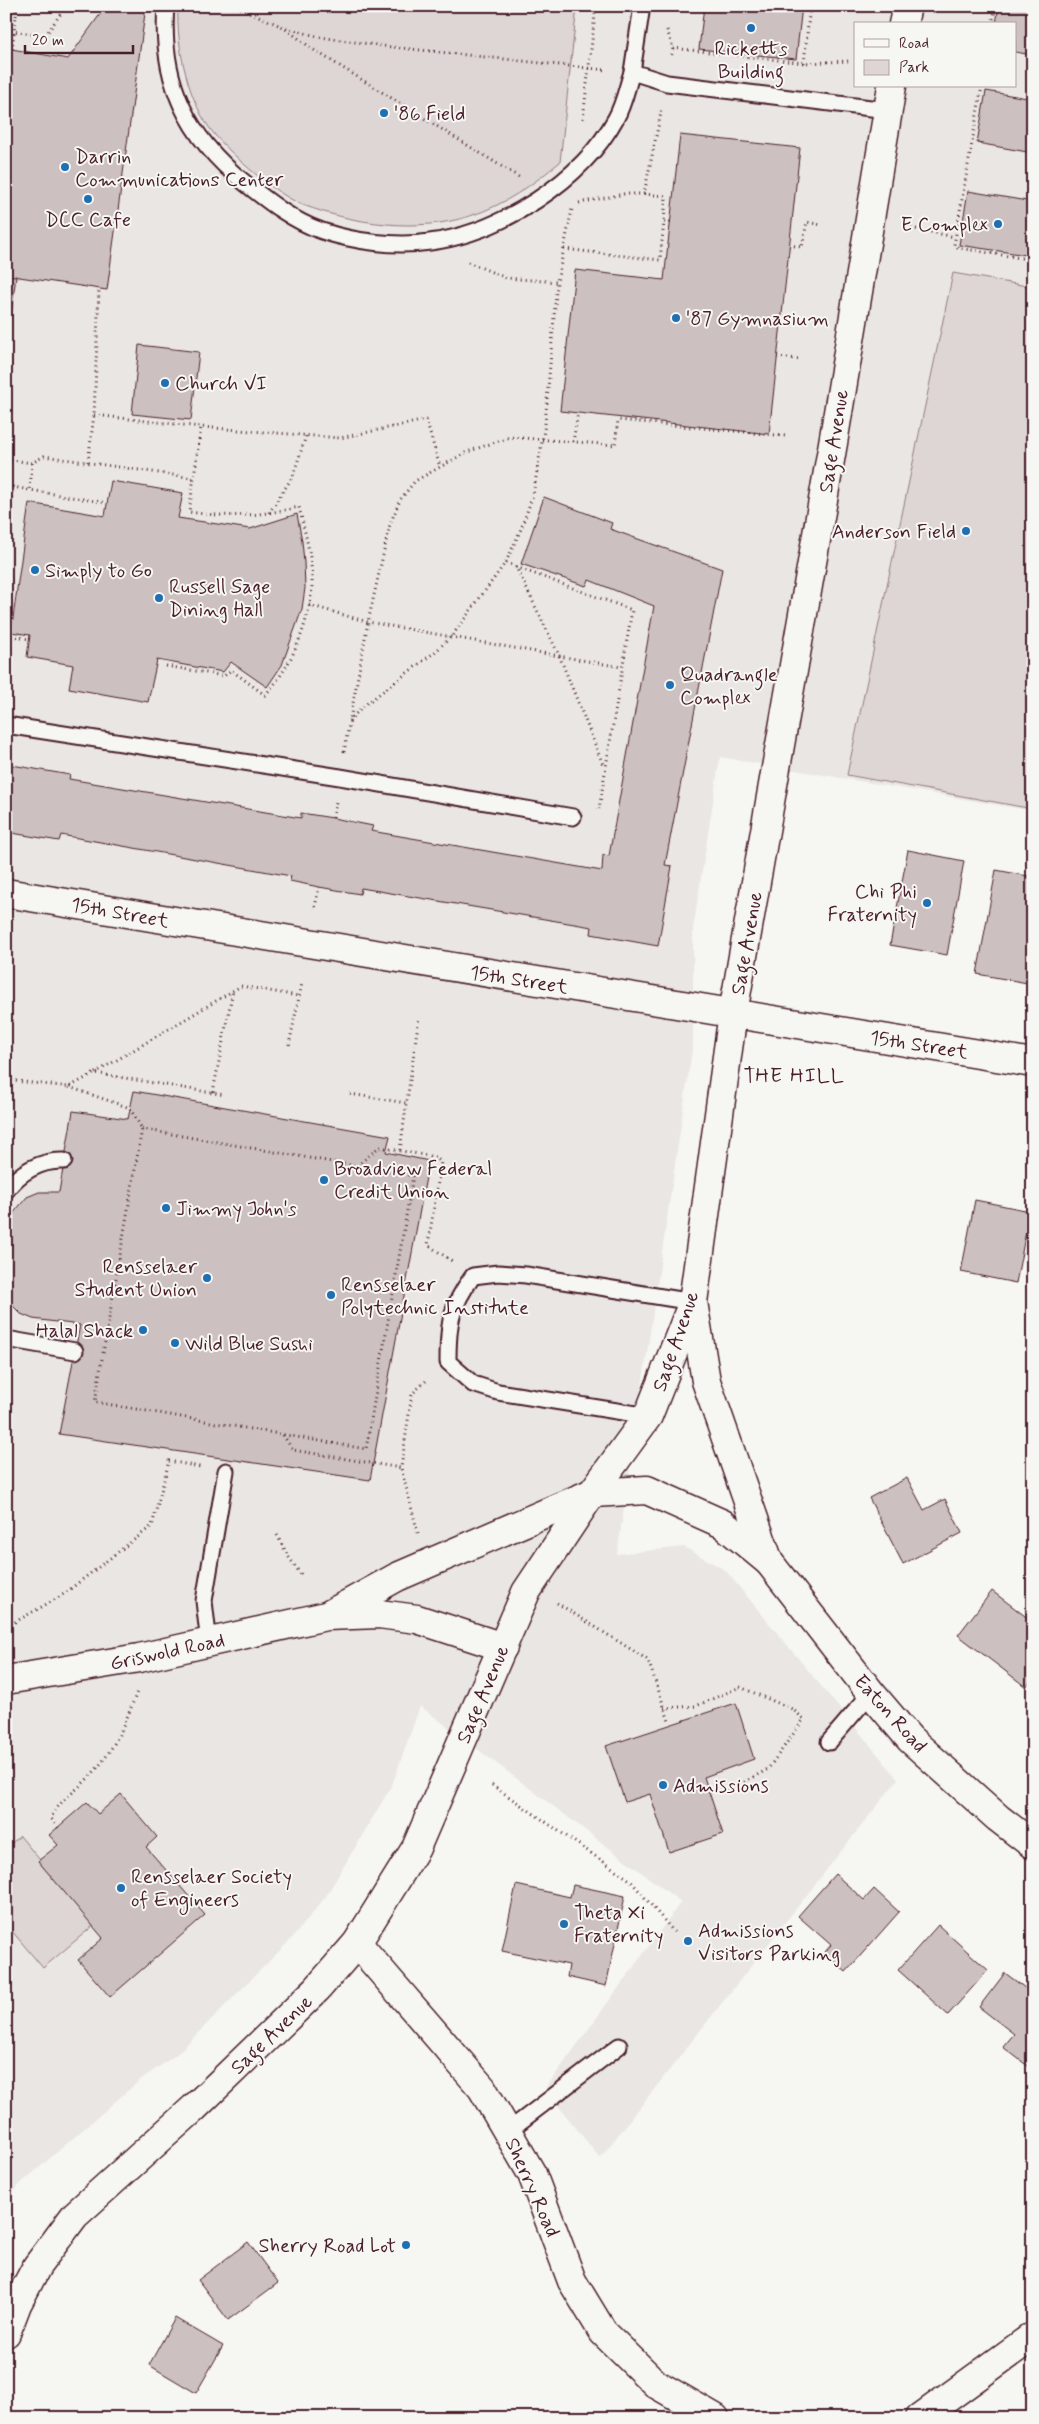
<svg xmlns="http://www.w3.org/2000/svg" width="1039" height="2424" font-family="Mynerve,sans-serif">
	<rect width="100%" height="100%" fill="#f6f6f2"/>
	<filter id="ink" filterUnits="userSpaceOnUse"><feTurbulence type="fractalNoise" baseFrequency=".02" numOctaves="2"/><feDisplacementMap in="SourceGraphic" scale="10" xChannelSelector="R" yChannelSelector="G"/><feConvolveMatrix kernelMatrix="1 2 1 2 8 2 1 2 1" color-interpolation-filters="sRGB"/></filter>
	<g filter="url(#ink)">
		<!-- built -->
		<path fill="#e9e6e3" fill-rule="evenodd" d="M6,6H1033V811L720,757L693,929V1043L617,1554L684,1547L725,1570L898,1779L600,2158L545,2089L681,1902L420,1706L392,1785L326,1896L294,1936L177,2054L140,2080L19,2185L6,2204ZM855,24H1015V86H855Z"/>
		<!-- green -->
		<g fill="#ddd6d5" stroke="#947a80">
			<path d="M178,6H577L560,162C532,185 505,205 470,216C418,233 354,224 303,205C275,194 234,157 215,135C188,104 176,46 178,6Z"/>
			<path d="M953,273L1033,287V809L847,775Z"/>
			<path d="M20,1836L94,1925L43,1968L6,1924V1848Z"/>
		</g>
		<!-- building -->
		<g fill="#ccc1c0" stroke="#4a1f2b">
			<path d="M106,6H146L107,290L6,275V48L68,59Z"/>
			<path d="M704,6H802L796,59L699,49Z"/>
			<path d="M999,6H1033V55L1015,52V24H996Z"/>
			<path d="M986,91L1033,99V153L977,143Z"/>
			<path d="M680,135L800,148L769,434L560,411L575,270L664,280Z"/>
			<path d="M968,191L1033,202V256L959,245Z"/>
			<path d="M6,275L16,276L6,353Z"/>
			<path d="M139,345L199,352L191,420L132,414Z"/>
			<path d="M111,481L183,493L178,518L250,529L297,514L302,541L304,562L305,588L302,609L282,665L267,687L231,662L223,672L157,660L148,702L69,688L73,665L27,657L30,635L11,632L29,503L105,516Z"/>
			<path d="M544,497L612,523L610,529L722,569L665,865L672,866L658,946L591,934L592,927L361,888L360,894L319,887L290,881L291,876L61,835L59,841L6,832V764L70,775L69,779L301,818V813L333,818L373,826L371,831L602,871L603,855L609,856L654,606L589,580L586,586L521,564Z"/>
			<path d="M908,850L964,861L947,955L890,945Z"/>
			<path d="M996,870L1033,877V984L977,974Z"/>
			<path d="M134,1091L390,1136L386,1152L429,1161L370,1480L59,1434L80,1325L33,1319L21,1314L6,1299V1242L11,1216L27,1197L39,1192H59L73,1111L128,1119Z"/>
			<path d="M975,1200L1030,1211L1016,1283L961,1272Z"/>
			<path d="M907,1478L924,1510L945,1499L962,1533L903,1564L869,1498Z"/>
			<path d="M992,1591L1029,1619L1033,1615V1678L1026,1687L958,1635Z"/>
			<path d="M736,1703L754,1759L704,1777L723,1834L669,1852L650,1794L625,1802L606,1746Z"/>
			<path d="M121,1794L157,1837L146,1847L205,1915L110,1997L78,1960L103,1938L38,1861L58,1845L49,1835L87,1802L98,1814Z"/>
			<path d="M835,1874L864,1900L874,1889L899,1912L846,1972L824,1953L831,1945L798,1916Z"/>
			<path d="M516,1885L570,1897L573,1885L625,1896L606,1986L567,1977L569,1965L502,1951Z"/>
			<path d="M938,1925L988,1970L948,2015L898,1970Z"/>
			<path d="M1005,1973L1033,1994V2070L1003,2047L1014,2034L979,2007Z"/>
			<path d="M248,2242L278,2283L228,2320L198,2280Z"/>
			<path d="M175,2318L223,2346L196,2393L149,2365Z"/>
		</g>
		<g fill="none" stroke-linecap="round" stroke-linejoin="round">
			<!-- service casing -->
			<g stroke="#4a1f2b" stroke-width="19">
				<g id="service">
					<path d="M166,6C160,81 187,137 245,183C269,202 293,221 322,231C355,242 396,247 430,242C500,233 582,181 616,118C624,104 627,87 632,72"/>
					<path d="M642,6L632,72L667,83L887,110"/>
					<path d="M6,725L340,777L573,817"/>
					<path d="M6,1191C19,1172 41,1160 64,1161"/>
					<path d="M6,1339L75,1351"/>
					<path d="M648,1416L498,1392L473,1384L448,1362C448,1324 450,1307 473,1276L498,1273L526,1275L693,1302"/>
					<path d="M209,1644L204,1601L226,1471"/>
					<path d="M829,1742L871,1693"/>
					<path d="M508,2131L619,2046"/>
				</g>
			</g>
			<!-- minor casing -->
			<g stroke="#4a1f2b" stroke-width="31">
				<g id="minor">
					<path d="M693,1302L706,1381L769,1562L871,1693L910,1739L998,1818L1033,1845"/>
					<path d="M330,1614L397,1577L592,1493L647,1490L723,1524L769,1562"/>
					<path d="M6,1680L139,1658L326,1616L379,1614L417,1619L503,1647"/>
					<path d="M357,1943L482,2088L532,2174L572,2281L603,2332L656,2384L715,2418"/>
					<path d="M920,2418L1033,2336"/>
				</g>
			</g>
			<!-- tertiary casing -->
			<g stroke="#4a1f2b" stroke-width="31">
				<g id="tertiary">
					<path d="M903,24L907,6"/>
					<path d="M6,893L1033,1063"/>
					<path d="M6,2333L17,2304L37,2266L75,2215L194,2108L317,1989L357,1943L416,1848L526,1592L592,1493L648,1416L693,1302L733,1013L833,443L892,86"/>
				</g>
			</g>
			<!-- path -->
			<g stroke="#4a1f2b" stroke-width="3" stroke-dasharray="1 4" stroke-linecap="butt">
				<path d="M236,6L283,27L314,50L522,179"/>
				<path d="M16,16L17,6"/>
				<path d="M992,24L996,6"/>
				<path d="M286,28L320,37L383,46L606,70"/>
				<path d="M6,30L45,36L66,6"/>
				<path d="M667,30L673,48L671,58"/>
				<path d="M673,48L804,63L850,61"/>
				<path d="M804,63L810,6"/>
				<path d="M982,86L954,245L959,248L1033,260"/>
				<path d="M583,119L596,6"/>
				<path d="M644,194L666,196L664,222"/>
				<path d="M579,203L624,194H644L662,108"/>
				<path d="M911,228L955,237"/>
				<path d="M789,245L802,247L807,222L821,225"/>
				<path d="M564,249L660,260L664,222H671"/>
				<path d="M468,262L506,278L557,282"/>
				<path d="M777,357L799,359"/>
				<path d="M94,415L201,427"/>
				<path d="M573,442L578,413"/>
				<path d="M6,459L32,463L44,456L193,478"/>
				<path d="M88,462L94,415L99,289"/>
				<path d="M32,463L30,490L107,503"/>
				<path d="M269,513L293,476L306,436"/>
				<path d="M6,527L13,487L30,490"/>
				<path d="M506,562L516,567L559,655L604,767"/>
				<path d="M516,567L632,610L599,809"/>
				<path d="M309,605L368,622L621,667"/>
				<path d="M6,636L30,639"/>
				<path d="M166,666L224,676L231,670L265,695C291,668 309,624 312,587C313,560 305,533 299,507C259,516 231,518 189,512L201,427L340,438L426,420L440,467"/>
				<path d="M349,721L362,707L435,652L452,636L506,562L521,529L533,495L545,424L557,282L572,209"/>
				<path d="M344,752L368,622L390,524L400,500L415,481L467,452L510,437L615,445L618,420L786,436"/>
				<path d="M333,818L336,802"/>
				<path d="M315,907L319,887"/>
				<path d="M289,1045L302,983"/>
				<path d="M95,1073L241,986L298,996"/>
				<path d="M6,1080L69,1087L95,1073L225,1095"/>
				<path d="M69,1087L130,1108L142,1129L103,1353"/>
				<path d="M213,1092L233,990"/>
				<path d="M350,1094L406,1103"/>
				<path d="M400,1150L419,1017"/>
				<path d="M357,1166L379,1147L435,1157L441,1162L428,1245L452,1261"/>
				<path d="M391,1307L427,1313"/>
				<path d="M102,1359L95,1402L366,1449L413,1176L142,1129"/>
				<path d="M283,1435L293,1450L401,1468"/>
				<path d="M418,1533L401,1468L412,1394L428,1379"/>
				<path d="M277,1535L288,1556L302,1576"/>
				<path d="M557,1603L648,1660L670,1724"/>
				<path d="M6,1627L61,1596L152,1526L169,1461L200,1467"/>
				<path d="M664,1708L696,1706L740,1687L792,1709L804,1719L768,1769L725,1793"/>
				<path d="M492,1785L630,1880L674,1932"/>
				<path d="M58,1828L51,1818C59,1800 77,1791 90,1776C114,1751 125,1724 137,1692"/>
			</g>
			<!-- service -->
			<use href="#service" stroke="#f6f6f2" stroke-width="15"/>
			<!-- minor -->
			<use href="#minor" stroke="#f6f6f2" stroke-width="28"/>
			<!-- tertiary -->
			<use href="#tertiary" stroke="#f6f6f2" stroke-width="28"/>
			<!-- path-bridge -->
			<path stroke="#4a1f2b" stroke-width="3" stroke-dasharray="1 4" stroke-linecap="butt" d="M12,49L16,16"/>
		</g>
	</g>
	<!-- markers -->
	<g fill="#1f6fb2" stroke="#f6f6f2" stroke-width="2">
		<circle cx="751" cy="28" r="5"/>
		<circle cx="384" cy="113" r="5"/>
		<circle cx="65" cy="167" r="5"/>
		<circle cx="88" cy="199" r="5"/>
		<circle cx="998" cy="224" r="5"/>
		<circle cx="676" cy="318" r="5"/>
		<circle cx="165" cy="383" r="5"/>
		<circle cx="966" cy="531" r="5"/>
		<circle cx="35" cy="570" r="5"/>
		<circle cx="159" cy="598" r="5"/>
		<circle cx="670" cy="685" r="5"/>
		<circle cx="927" cy="903" r="5"/>
		<circle cx="324" cy="1180" r="5"/>
		<circle cx="166" cy="1208" r="5"/>
		<circle cx="207" cy="1278" r="5"/>
		<circle cx="331" cy="1295" r="5"/>
		<circle cx="143" cy="1330" r="5"/>
		<circle cx="175" cy="1343" r="5"/>
		<circle cx="663" cy="1785" r="5"/>
		<circle cx="121" cy="1888" r="5"/>
		<circle cx="564" cy="1924" r="5"/>
		<circle cx="688" cy="1941" r="5"/>
		<circle cx="406" cy="2245" r="5"/>
	</g>
	<g text-anchor="middle" stroke-width="4" stroke-linejoin="round" paint-order="stroke">
		<!-- poi labels -->
		<g font-size="20" fill="#4a1f2b" stroke="#f6f6f2" text-anchor="start">
			<text x="751" y="55" text-anchor="middle">Ricketts<tspan x="751" dy="23">Building</tspan></text>
			<text x="394" y="120">'86 Field</text>
			<text x="75" y="163">Darrin<tspan x="75" dy="23">Communications Center</tspan></text>
			<text x="88" y="226" text-anchor="middle">DCC Cafe</text>
			<text x="988" y="231" text-anchor="end">E Complex</text>
			<text x="686" y="325">'87 Gymnasium</text>
			<text x="175" y="390">Church VI</text>
			<text x="956" y="538" text-anchor="end">Anderson Field</text>
			<text x="45" y="577">Simply to Go</text>
			<text x="169" y="593">Russell Sage<tspan x="169" dy="23">Dining Hall</tspan></text>
			<text x="680" y="681">Quadrangle<tspan x="680" dy="23">Complex</tspan></text>
			<text x="917" y="898" text-anchor="end">Chi Phi<tspan x="917" dy="23">Fraternity</tspan></text>
			<text x="334" y="1175">Broadview Federal<tspan x="334" dy="23">Credit Union</tspan></text>
			<text x="176" y="1215">Jimmy John's</text>
			<text x="197" y="1273" text-anchor="end">Rensselaer<tspan x="197" dy="23">Student Union</tspan></text>
			<text x="341" y="1291">Rensselaer<tspan x="341" dy="23">Polytechnic Institute</tspan></text>
			<text x="133" y="1337" text-anchor="end">Halal Shack</text>
			<text x="185" y="1350">Wild Blue Sushi</text>
			<text x="673" y="1792">Admissions</text>
			<text x="131" y="1883">Rensselaer Society<tspan x="131" dy="23">of Engineers</tspan></text>
			<text x="574" y="1919">Theta Xi<tspan x="574" dy="23">Fraternity</tspan></text>
			<text x="698" y="1937">Admissions<tspan x="698" dy="23">Visitors Parking</tspan></text>
			<text x="396" y="2252" text-anchor="end">Sherry Road Lot</text>
		</g>
		<!-- street labels -->
		<g font-size="20" fill="#4a1f2b" stroke="#f6f6f2">
			<text transform="translate(833 441) rotate(-81)" y="7">Sage Avenue</text>
			<text transform="translate(120 912) rotate(10)" y="7">15th Street</text>
			<text transform="translate(746 943) rotate(-80)" y="7">Sage Avenue</text>
			<text transform="translate(519 979) rotate(9)" y="7">15th Street</text>
			<text transform="translate(919 1044) rotate(9)" y="7">15th Street</text>
			<text transform="translate(675 1341) rotate(-71)" y="7">Sage Avenue</text>
			<text transform="translate(167 1651) rotate(-12)" y="7">Griswold Road</text>
			<text transform="translate(482 1694) rotate(-67)" y="7">Sage Avenue</text>
			<text transform="translate(891 1713) rotate(48)" y="7">Eaton Road</text>
			<text transform="translate(271 2034) rotate(-44)" y="7">Sage Avenue</text>
			<text transform="translate(533 2187) rotate(66)" y="7">Sherry Road</text>
		</g>
		<!-- neighbourhood labels -->
		<g font-size="21" letter-spacing="1" fill="#4a1f2b" stroke="#f6f6f2">
			<text x="794" y="1082">THE HILL</text>
		</g>
	</g>
	<!-- margin -->
	<rect width="1039" height="2424" fill="none" stroke="#f6f6f2" stroke-width="25"/>
	<rect x="12" y="12" width="1014" height="2399" fill="none" stroke="#4a1f2b" stroke-width="2" filter="url(#ink)"/>
	<!-- legend -->
	<rect x="854" y="22" width="162" height="65" fill="#f6f6f2" stroke="#b1a0a2"/>
	<rect x="864" y="39" width="25" height="8" fill="#f6f6f2" stroke="#b1a0a2"/>
	<text x="899" y="48" font-size="15" fill="#4a1f2b">Road</text>
	<rect x="864" y="60" width="25" height="15" fill="#ddd6d5" stroke="#b1a0a2"/>
	<text x="899" y="72" font-size="15" fill="#4a1f2b">Park</text>
	<!-- scale -->
	<path d="M25 45v8h108v-8" fill="none" stroke="#4a1f2b" stroke-width="2.5"/>
	<text x="32" y="45" font-size="15" fill="#4a1f2b" stroke="#f6f6f2" stroke-width="4" paint-order="stroke">20 m</text>
</svg>
